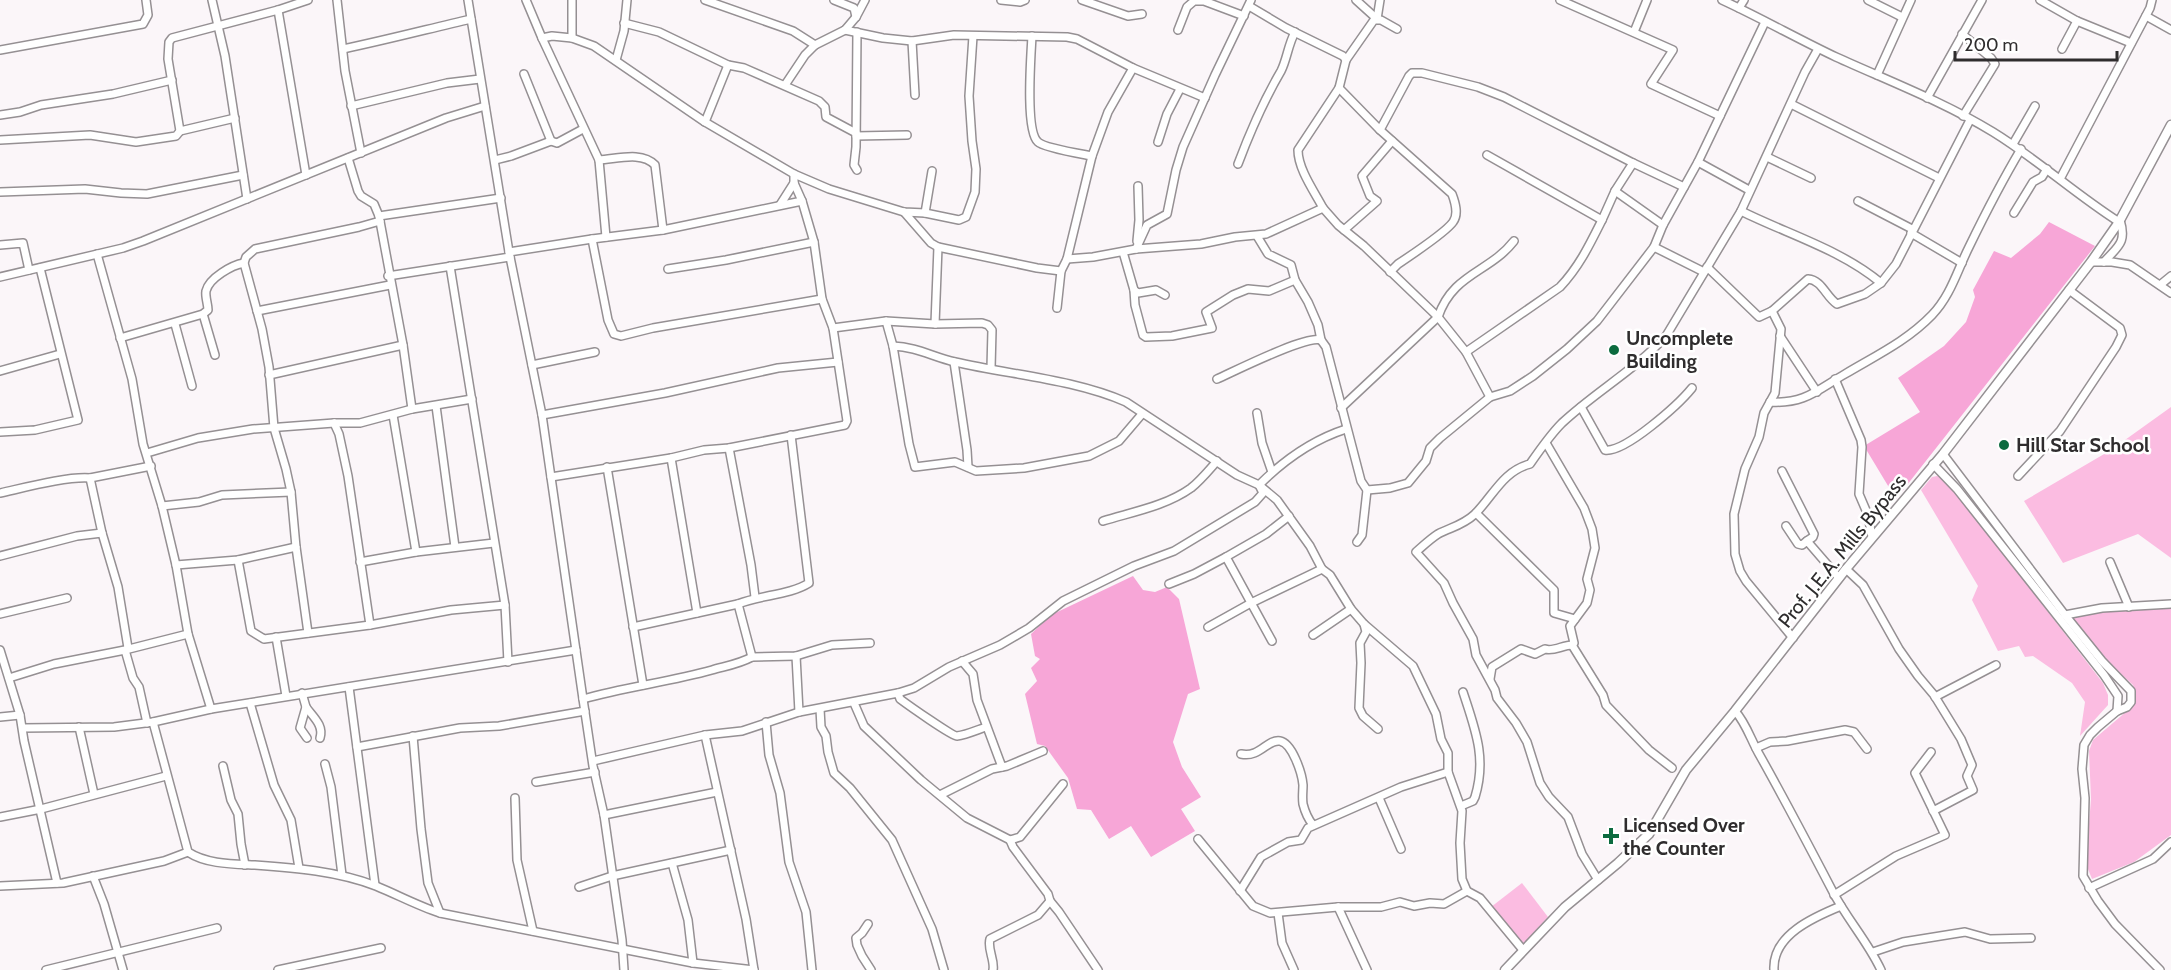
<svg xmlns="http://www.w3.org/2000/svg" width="2171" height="970" font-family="Cabin,sans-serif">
	<rect width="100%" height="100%" fill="#fbf6f9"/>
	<!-- green -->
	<g fill="#fbbce1">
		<path d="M2171,407V558L2138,534L2063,563L2024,501L2111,450Z"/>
		<path d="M1937,476L1944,477L2103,683L2108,695V705L2080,736L2085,702L2072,683L2033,656L2025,657L2019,646L1998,651L1972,600L1978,586L1921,490L1932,477Z"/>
		<path d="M2171,607V835L2134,862L2092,879L2088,869L2087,849L2091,799L2089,751L2093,740L2134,705L2136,696L2133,685L2108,662L2071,616L2099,611Z"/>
		<path d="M1522,883L1548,917L1523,944L1491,907Z"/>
	</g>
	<!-- forest -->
	<g fill="#f7a6d7">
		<path d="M2049,222L2095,246L1896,499L1864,446L1920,412L1898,378L1944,346L1966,322L1975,297L1973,290L1994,251L2011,258L2040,234Z"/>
		<path d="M1133,576L1143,590L1155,592L1167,587L1179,599L1200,689L1188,694L1173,742L1182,767L1201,797L1181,809L1195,831L1151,857L1131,826L1109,839L1091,810L1077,809L1068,778L1045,746L1037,744L1025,694L1037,681L1031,668L1040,659L1035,656L1031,634L1051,615Z"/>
	</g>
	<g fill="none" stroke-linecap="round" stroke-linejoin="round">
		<!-- minor casing -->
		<g stroke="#959093" stroke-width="10">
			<g id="minor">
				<path d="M212,0L225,56L247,199"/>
				<path d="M337,0L345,71L361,153"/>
				<path d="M468,0L509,252L542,415L583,699L593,766L604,815L622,940L624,970"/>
				<path d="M526,0L542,38L599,160L606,237"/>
				<path d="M705,0L793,31L815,45"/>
				<path d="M834,0L854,8L856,17"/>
				<path d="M1001,0L1020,2L1025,0"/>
				<path d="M1082,0L1128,16L1142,14"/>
				<path d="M1356,0L1377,19"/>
				<path d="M1560,0L1673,50L1651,84L1720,116"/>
				<path d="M1722,0C1761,18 1798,39 1836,57C1889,81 1944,102 1993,132C2037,159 2075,194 2119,222"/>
				<path d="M1868,0L1902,17"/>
				<path d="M2040,0L2077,21L2131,43"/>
				<path d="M1249,6L1286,28L1343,56L1346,60L1339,88L1380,130L1452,194C1455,202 1459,214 1453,222C1446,232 1410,256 1398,264L1390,272"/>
				<path d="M1739,8L1744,0"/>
				<path d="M278,10L306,175"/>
				<path d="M2146,16L2171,30"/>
				<path d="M1377,19L1380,0"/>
				<path d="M624,23L659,32L728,65L744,68L819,101L825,107L826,117L856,133"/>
				<path d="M845,30L883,38L912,41L954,35L1067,37L1077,39L1133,68L1205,98"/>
				<path d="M1178,30L1187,7L1194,1H1204L1244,16"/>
				<path d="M857,32L856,147L854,165L857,170"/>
				<path d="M1634,32L1647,0"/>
				<path d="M1962,34L1991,58L1995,64L1963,116"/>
				<path d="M1032,36C1031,55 1025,131 1038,142C1044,148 1082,154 1092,156"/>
				<path d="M542,38L552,36L572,38L594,46L705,122L794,174L829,189L904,212L925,213L959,220L966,217L975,192L976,169L972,141L969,96L973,36"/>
				<path d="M572,38V0"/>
				<path d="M912,41L915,95"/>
				<path d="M343,49C386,40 428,29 471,19"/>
				<path d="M2062,49L2077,21"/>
				<path d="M0,50L143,24L148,15L146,0"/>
				<path d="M616,60L624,31L627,0"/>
				<path d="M1346,60L1374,20H1381L1397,29"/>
				<path d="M524,74L551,141"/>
				<path d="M1877,75L1911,0"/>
				<path d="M785,85L805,55L815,45L845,30L856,17L865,0"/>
				<path d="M1927,98L1982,0"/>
				<path d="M1791,104L1939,178"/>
				<path d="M351,106L447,83L480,79"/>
				<path d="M0,115L20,112L41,105L113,94L172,80"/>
				<path d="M705,122L728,65"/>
				<path d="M1380,130L1409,76L1412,73H1422L1478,87L1504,97L1633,163L1684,187"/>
				<path d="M180,131L235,118"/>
				<path d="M856,136L907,135"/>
				<path d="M0,140L90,135L136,142L176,136L180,131L168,59L169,42L172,38L278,10L308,0"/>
				<path d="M1158,142L1167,114L1180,89"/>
				<path d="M2013,144L2035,106"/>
				<path d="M1487,155L1602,220L1615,191L1633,163"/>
				<path d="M1767,157L1811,178"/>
				<path d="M348,158L358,191L361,196L374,204L379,216L403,345L412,409"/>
				<path d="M495,160L511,156L551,141L557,143L583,129"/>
				<path d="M599,160C617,159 642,151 655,165L663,230"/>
				<path d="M1698,162L1749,190"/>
				<path d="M1238,164C1250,132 1264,100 1281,71C1287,59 1288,45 1295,32"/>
				<path d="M2060,179L2150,8L2152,0"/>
				<path d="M1615,191L1663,225"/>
				<path d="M0,192L85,189L121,193L147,194L243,175"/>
				<path d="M1858,201L1912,229"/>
				<path d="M780,205L794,183"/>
				<path d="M1323,208C1314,191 1298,169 1298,150L1339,88"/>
				<path d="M1741,211C1787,234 1840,249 1881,283L1896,264L1970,120"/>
				<path d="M904,212L931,243L938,247L1037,268L1061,271"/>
				<path d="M925,213L932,171"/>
				<path d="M2014,213L2033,182L2042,177L2047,169"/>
				<path d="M379,216L501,198"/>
				<path d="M1344,230L1377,201L1370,196L1362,176L1392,141"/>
				<path d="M1911,233L1962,263"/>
				<path d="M1257,236L1268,254L1291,265L1295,280L1308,302L1318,325L1321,340L1326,347L1361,481L1367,490L1362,535L1357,542"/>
				<path d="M592,239L608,320L614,334L621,336L653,328L822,299"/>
				<path d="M1137,241L1139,220L1138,186"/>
				<path d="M0,245L23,243L29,270"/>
				<path d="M1654,247L1704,272"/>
				<path d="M1136,249L1147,225L1167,214L1176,170L1183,147L1215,75L1251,0"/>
				<path d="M509,252L592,239L663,230L802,201"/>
				<path d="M1123,252L1134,290L1138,293L1156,290L1165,295"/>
				<path d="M97,254L132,379L143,444L162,506L176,565L188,634L211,709"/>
				<path d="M1067,259L1093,257L1136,249L1201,244L1235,237L1266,234L1323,208L1338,225L1364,246L1438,317L1466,352L1490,397"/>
				<path d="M2091,262H2112L2130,265L2171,293"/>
				<path d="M2104,262C2118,246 2127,243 2120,220"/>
				<path d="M450,266L505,605L508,662"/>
				<path d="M1707,267L1759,317L1772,311L1808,279C1822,280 1826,297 1837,304L1865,294L1881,283"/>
				<path d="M668,269L726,260L814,242"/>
				<path d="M388,276L510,257"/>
				<path d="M0,277L123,248L143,241L446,118L485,106"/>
				<path d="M2160,285L2171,276"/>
				<path d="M1134,290L1135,305L1143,335L1146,337L1172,336L1212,328L1206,312L1233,295L1248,289L1269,291L1295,280"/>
				<path d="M1057,308L1061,271L1067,259L1092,156L1108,112L1133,68"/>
				<path d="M257,311L390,285"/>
				<path d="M1772,311L1781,329L1775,393L1764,413L1759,437L1745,469L1734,514L1735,554L1740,571L1746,581L1793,638"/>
				<path d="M203,314L215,355"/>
				<path d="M886,321L893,346L909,444L915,467L955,462L976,471L1024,468L1089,456L1119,441L1142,414"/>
				<path d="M175,324L192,386"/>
				<path d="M935,324L938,247"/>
				<path d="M833,328L886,321L935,324L982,323L988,325L992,330L991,368"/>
				<path d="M1780,336L1817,392"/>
				<path d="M120,338L203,314L208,310C208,304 205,297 206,291C209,278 232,265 244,263"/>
				<path d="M893,346C917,347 933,357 955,362C1011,375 1073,379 1126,402L1237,475L1259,485L1277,500L1310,546L1322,569L1330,575L1351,609L1364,624L1413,666L1436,714L1441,739L1448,753V772L1462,811L1460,843L1462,879L1467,891L1480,898L1523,950"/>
				<path d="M1466,352L1560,287C1579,267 1590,244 1602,220"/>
				<path d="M954,362L967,450L968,467"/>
				<path d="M532,365L595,352"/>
				<path d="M0,371L60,354"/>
				<path d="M269,375L403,345"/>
				<path d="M1217,379C1235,371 1306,335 1321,340"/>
				<path d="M1835,379L1861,440L1862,447L1859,494L1868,515L1872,537"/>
				<path d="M1770,402C1805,404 1817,390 1845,374C1875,356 1907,341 1932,315C1951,295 1957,271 1969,247C1985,214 2002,181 2021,149"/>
				<path d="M436,406L455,547"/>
				<path d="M1581,407L1605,450C1625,453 1679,404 1692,388"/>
				<path d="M1341,408L1438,317C1453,273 1489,273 1514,241"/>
				<path d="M1257,413L1262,443L1272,472"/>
				<path d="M393,415L416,552"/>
				<path d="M542,415L665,393L778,368L838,362"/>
				<path d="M334,423L339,434L348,476L370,625"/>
				<path d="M0,432L35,430L78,420L40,268"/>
				<path d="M729,448L751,565L755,597"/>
				<path d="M147,453L198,438L253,429L334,423H360L412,409L472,399"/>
				<path d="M1943,454L2065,615L2102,661L2131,691V702L2127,707L2117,711L2098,727L2090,735L2084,745L2082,769L2085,798L2083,876L2098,901L2115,924L2160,970"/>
				<path d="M671,458L697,613"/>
				<path d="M1933,464L1957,489L2104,675L2118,696L2117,711"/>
				<path d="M607,467L643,685"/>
				<path d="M1782,471L1814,534L1813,537L1807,541"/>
				<path d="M2018,476L2060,431L2116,347L2122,335L2120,328L2069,290"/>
				<path d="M551,477L671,458L704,450L729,448L845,425L847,421L833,328L822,299L814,242L802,201L794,183V174"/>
				<path d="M90,478L102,533L118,587L128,648"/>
				<path d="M1367,490L1390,488L1408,483L1426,461L1430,448L1440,438L1490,397L1510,391L1533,376L1567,349L1597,321L1654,247L1663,225L1698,162L1765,22"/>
				<path d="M0,493C23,488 68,476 90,478L151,466"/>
				<path d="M162,506L199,502L222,495L291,492"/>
				<path d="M1476,513L1554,590V613L1575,619"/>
				<path d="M1103,521C1132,512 1166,506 1191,488C1201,480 1209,470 1217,461"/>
				<path d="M1786,526L1798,544L1802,545L1807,541L1839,578"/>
				<path d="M0,556L77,536L102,533"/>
				<path d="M238,560L251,631L264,639L370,625L451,610L505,605"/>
				<path d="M360,562L416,552L494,543"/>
				<path d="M2110,562L2129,607"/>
				<path d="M176,565L238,560L296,547"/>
				<path d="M1846,569L1863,585L1899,649L1918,676L1934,695L1961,739L1972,765L1967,776L1973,790L1933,811"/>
				<path d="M1169,584L1194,574L1226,557"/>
				<path d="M738,604L752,657L796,656L832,645L870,643"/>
				<path d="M0,614L67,598"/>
				<path d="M2065,615L2102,608L2171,604"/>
				<path d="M1364,624L1366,632L1360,643L1361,663L1359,708L1363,716L1378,729"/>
				<path d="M633,627L738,604C760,595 790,595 809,583L791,435"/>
				<path d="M1208,627L1251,603L1322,569"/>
				<path d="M308,633L296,547L291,492L286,469L274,428L269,367L262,329L244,263L246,257L255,249L359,227L380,221"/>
				<path d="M1313,635L1351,609"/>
				<path d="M276,637L286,696"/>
				<path d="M1272,641L1226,557L1266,534L1289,516"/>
				<path d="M1572,645L1603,695L1606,705L1649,750L1672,768"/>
				<path d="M0,650L20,715L24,741L57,883"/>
				<path d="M125,650L133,678L139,687L147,723"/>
				<path d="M796,656L799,712"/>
				<path d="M962,661L973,674L977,700L1002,767"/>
				<path d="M9,678L54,664L125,650L188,634"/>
				<path d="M1490,679L1492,667L1521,649L1535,654L1545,649C1553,652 1563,645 1572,645L1574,643L1570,626L1587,603L1590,590L1587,579L1595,548L1592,529L1584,508L1546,443"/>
				<path d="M349,687L375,885"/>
				<path d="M302,693L306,707L300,728L307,738"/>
				<path d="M898,693L914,688L949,667L1000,645L1029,628L1063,601L1134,566L1174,551L1255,502L1263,493L1259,485C1284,460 1312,440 1346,429"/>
				<path d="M1935,697L1996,665"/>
				<path d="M583,699C625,687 669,682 712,670C726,666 739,664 752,657"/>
				<path d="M250,703L274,785L291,820L299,868"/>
				<path d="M854,703L864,726L921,780L967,818L1010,840L1013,847L1048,894L1050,901L1038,915L990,939C987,949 995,960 993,970"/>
				<path d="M306,707C313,717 324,725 320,738"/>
				<path d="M820,709L821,727L826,736L828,752L834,773L850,788L892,840L932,929L944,970"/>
				<path d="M1735,711C1746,723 1751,740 1759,754C1785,800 1809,846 1833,892C1847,919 1868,942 1881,970"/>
				<path d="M0,717L20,715"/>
				<path d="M153,722L188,852C206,864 232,864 254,865C295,868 337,871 376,886C398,895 418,906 440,913L693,963L754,970"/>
				<path d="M766,722L769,755L780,793L789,862L806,912L812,970"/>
				<path d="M79,727L94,794"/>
				<path d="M23,728L114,727L153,722L211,709L576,650"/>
				<path d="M705,735L746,919L754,970"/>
				<path d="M413,736L421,829L428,883L440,913"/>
				<path d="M357,747L460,728L499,726L585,711"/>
				<path d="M1756,748L1770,742L1787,741L1845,730L1854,732L1867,749"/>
				<path d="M1241,754C1260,758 1267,739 1280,741C1292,743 1302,773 1303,785C1303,791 1302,797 1303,804C1305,812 1308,819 1313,825"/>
				<path d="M593,761L705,735L742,731L799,712L898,693L900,699C908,705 952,736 957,736C966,735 977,730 986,727"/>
				<path d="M325,764L331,787L342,875"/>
				<path d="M223,766L231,800L238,814L241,844L245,865"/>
				<path d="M536,782L595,772"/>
				<path d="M940,795L992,769L1007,766L1043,751"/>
				<path d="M515,798L517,860L533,931"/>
				<path d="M1379,798L1401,849"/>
				<path d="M1461,806L1473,801L1475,797C1487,758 1475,729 1463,692"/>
				<path d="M604,815L717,792"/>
				<path d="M0,817L41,809L166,776"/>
				<path d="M1198,839L1253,906L1270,913L1338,907H1381L1400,902L1414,906L1430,903L1444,904L1467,891"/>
				<path d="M1010,840L1020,837L1063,784"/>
				<path d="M672,863L688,920L693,963"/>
				<path d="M93,876L104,904L123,970"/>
				<path d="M1598,880L1582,854L1568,817L1549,797L1540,783L1527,742L1516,723L1497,698L1495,690L1476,655L1473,639L1453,603L1444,583L1416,552C1423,546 1430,539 1438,534C1451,527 1462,526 1475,514C1493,496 1503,471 1530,464C1539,451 1550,435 1562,423C1595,392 1635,370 1666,336L1741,211L1805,72L1818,49"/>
				<path d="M0,886L63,883L164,861L188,852"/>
				<path d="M579,887L612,876L731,850"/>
				<path d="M2089,888L2153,859L2171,842"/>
				<path d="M1240,891L1261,857L1288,842L1301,840L1308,828L1401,787L1448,772"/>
				<path d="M1834,895L1896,856L1945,835L1915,773L1931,752"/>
				<path d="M1050,901L1059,912L1098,970"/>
				<path d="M1338,907L1367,970"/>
				<path d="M1278,913L1282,943L1294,970"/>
				<path d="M868,924L862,933L856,938L857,945L862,956L871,970"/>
				<path d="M1873,952L1903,942L1965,932L1990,939L2031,938"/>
				<path d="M46,970L217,928"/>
				<path d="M278,970L381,948"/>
				<path d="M1774,970C1772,935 1814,917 1841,906"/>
			</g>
		</g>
		<!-- tertiary casing -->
		<g stroke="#959093" stroke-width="11">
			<path id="tertiary" d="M1505,970L1565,907L1618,863L1649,834L1686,770L1735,711L1846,569L1943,454L2091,262L2119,222L2171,125"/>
		</g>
		<!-- minor -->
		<use href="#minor" stroke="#fff" stroke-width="7"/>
		<!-- tertiary -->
		<use href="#tertiary" stroke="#fff" stroke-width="8"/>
	</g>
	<!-- markers -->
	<g fill="#0c6b3f" stroke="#fff" stroke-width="2">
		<circle cx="1614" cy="350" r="6"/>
		<circle cx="2004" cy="445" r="6"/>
		<path d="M1608 827h6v6h6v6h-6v6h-6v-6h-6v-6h6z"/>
	</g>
	<g text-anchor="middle" stroke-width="5" stroke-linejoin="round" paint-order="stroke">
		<!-- poi labels -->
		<g font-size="20" font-weight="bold" fill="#2f2d2e" stroke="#fff" text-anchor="start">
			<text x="1626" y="345">Uncomplete<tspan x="1626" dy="23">Building</tspan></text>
			<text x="2016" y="452">Hill Star School</text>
			<text x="1623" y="832">Licensed Over<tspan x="1623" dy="23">the Counter</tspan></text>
		</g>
		<!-- street labels -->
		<g font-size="20" fill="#2f2d2e" stroke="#fff">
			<text transform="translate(1842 551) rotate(-51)" y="7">Prof. J.E.A. Mills Bypass</text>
		</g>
	</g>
	<!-- scale -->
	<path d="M1955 51v9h162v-9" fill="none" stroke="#2f2d2e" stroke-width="3"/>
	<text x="1964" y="51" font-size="18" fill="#2f2d2e" stroke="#ffffff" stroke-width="4.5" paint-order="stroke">200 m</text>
</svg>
